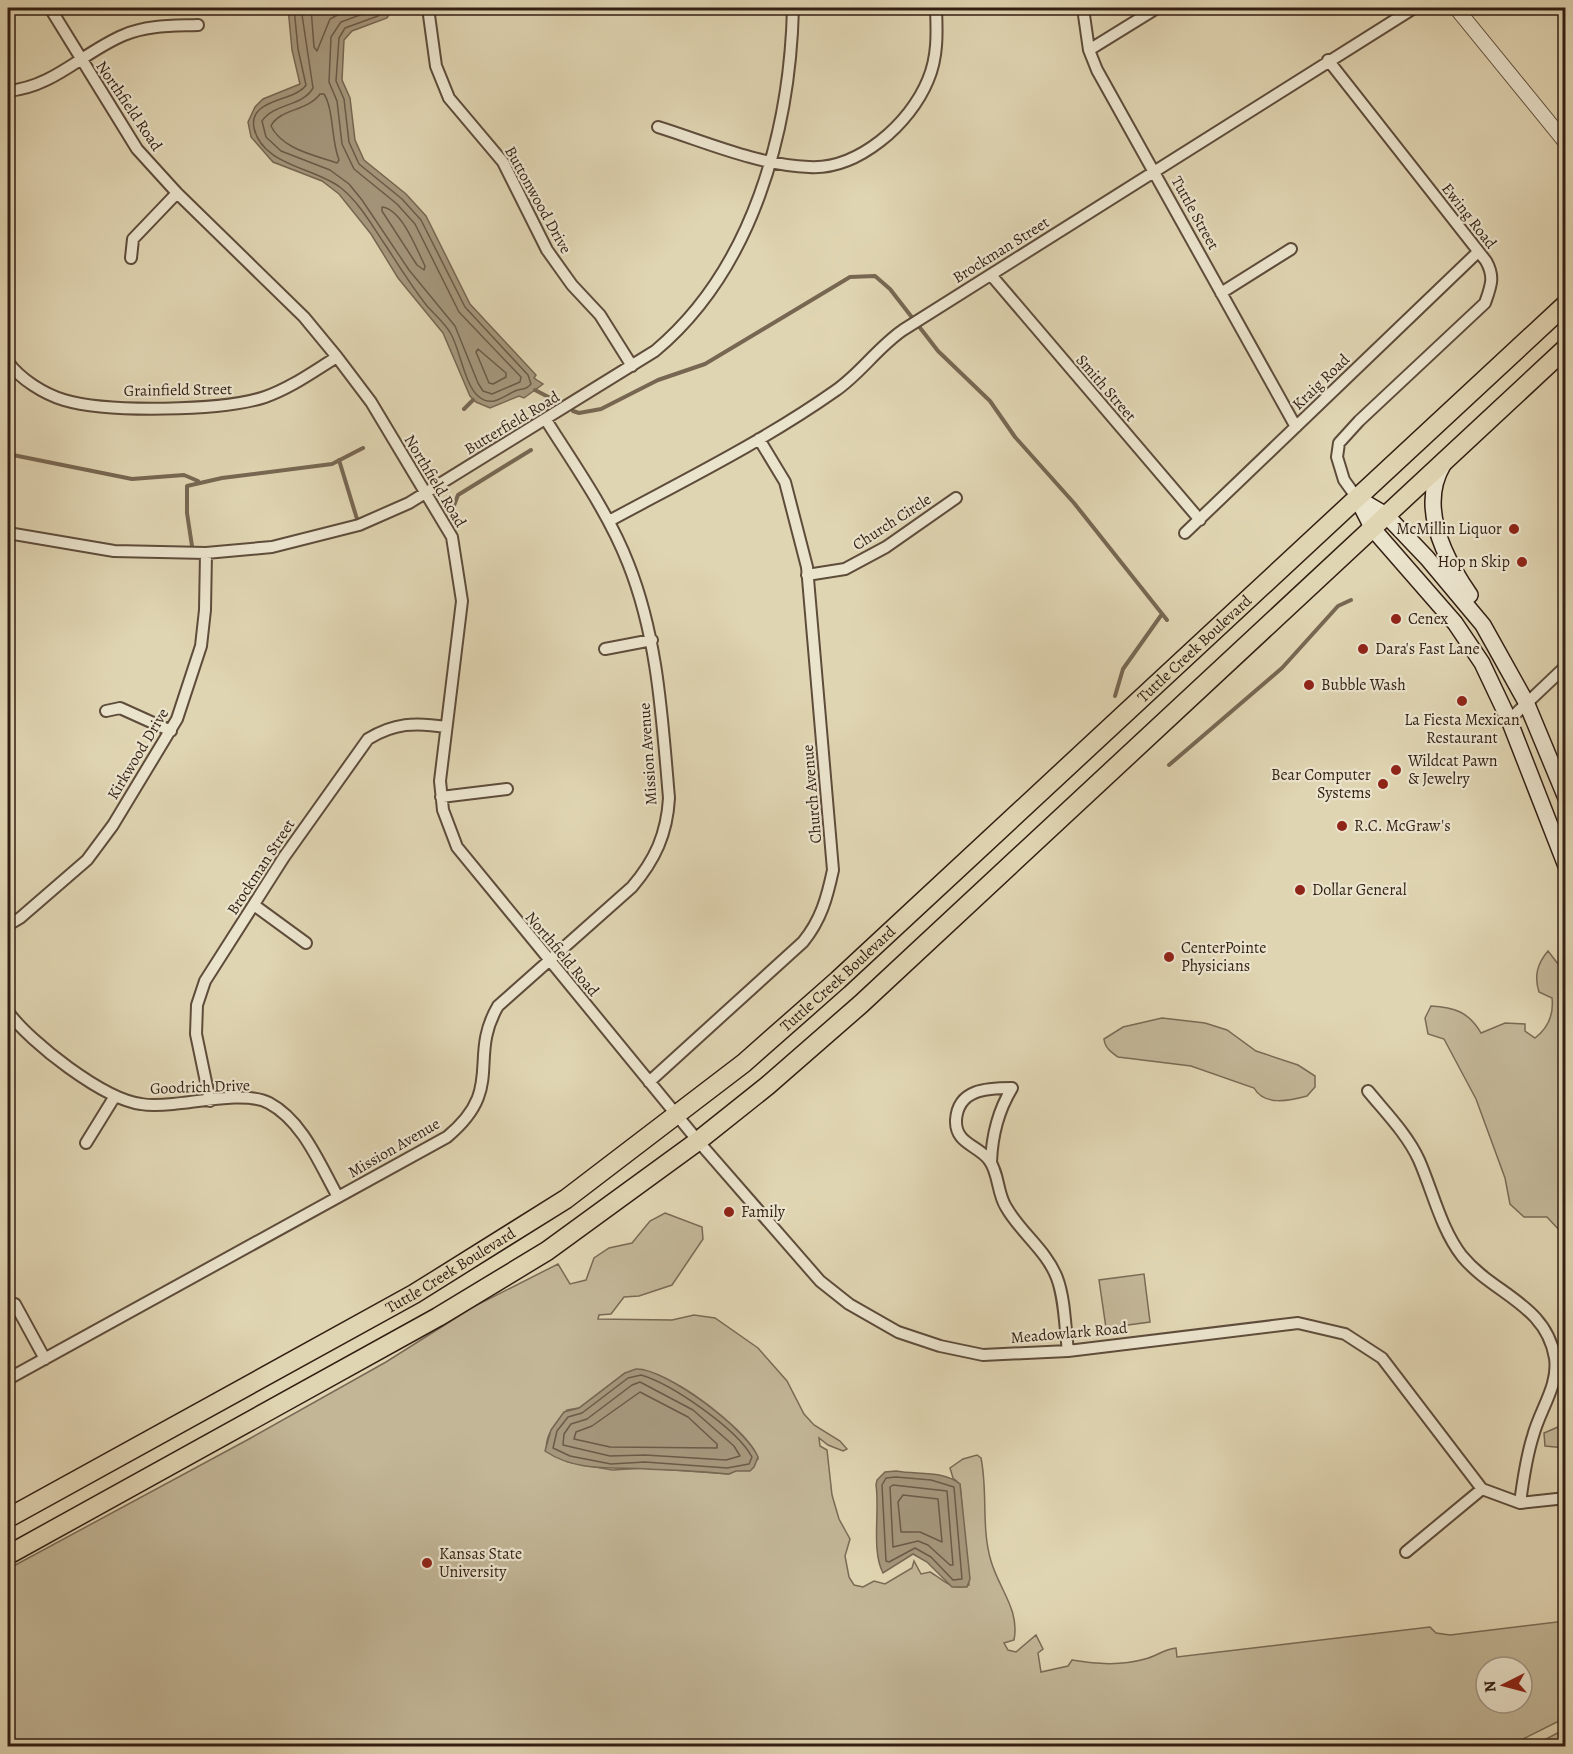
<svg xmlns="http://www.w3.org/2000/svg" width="1573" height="1754" font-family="Alegreya,serif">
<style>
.green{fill:#c2b697;stroke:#7a6a55;stroke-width:1.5;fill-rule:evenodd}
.water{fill:#a5977c;stroke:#776752;stroke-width:1.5}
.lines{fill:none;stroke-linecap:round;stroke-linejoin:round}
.shore{stroke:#6c5a48;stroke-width:1.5}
.stream{stroke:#776752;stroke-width:4}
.minor-casing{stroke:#5e4c3b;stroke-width:14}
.tertiary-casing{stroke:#5e4c3b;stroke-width:16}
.secondary-casing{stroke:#321e13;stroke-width:18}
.trunk-casing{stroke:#321e13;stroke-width:21}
.minor{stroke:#ebe4cd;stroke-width:10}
.tertiary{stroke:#ebe4cd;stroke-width:14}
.secondary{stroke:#ebe4cd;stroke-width:15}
.trunk{stroke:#e0d5b2;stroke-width:18}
.poi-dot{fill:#8f2418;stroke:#ebe4cd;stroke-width:2}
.labels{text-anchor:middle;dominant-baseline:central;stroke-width:4.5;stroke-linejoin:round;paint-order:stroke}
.street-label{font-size:16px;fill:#321e13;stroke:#ebe4cd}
.poi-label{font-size:16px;fill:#321e13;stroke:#ebe4cd;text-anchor:start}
</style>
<rect width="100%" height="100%" fill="#e0d5b2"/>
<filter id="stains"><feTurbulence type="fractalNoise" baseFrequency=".00333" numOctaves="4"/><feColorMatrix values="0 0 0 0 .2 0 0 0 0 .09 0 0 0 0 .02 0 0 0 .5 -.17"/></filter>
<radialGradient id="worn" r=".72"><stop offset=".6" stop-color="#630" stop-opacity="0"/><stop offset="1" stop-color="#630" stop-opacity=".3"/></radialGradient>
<path class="green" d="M1548 951 1565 973V1249L1561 1232 1547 1217H1524L1510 1204 1505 1178 1476 1099 1444 1039 1428 1034 1425 1018 1431 1006C1454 1007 1469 1012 1481 1033L1505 1023 1525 1024V1031L1535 1038C1548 1028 1554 1015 1552 998L1539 992C1534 976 1537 964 1548 951Z
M1162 1018 1205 1023 1227 1030 1256 1051 1298 1065 1315 1076V1087L1307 1096C1289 1101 1264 1106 1254 1088L1191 1066 1118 1057C1111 1052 1105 1048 1104 1039L1123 1027Z
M665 1213 702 1227 703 1239 672 1285 639 1296 624 1297 611 1314 599 1315 598 1319 672 1320 694 1315 715 1318 758 1348 787 1381 804 1414 814 1425 840 1441 847 1449 843 1451 828 1445 819 1438 820 1446 827 1450 832 1495 839 1519 850 1539 845 1556 849 1577 854 1585 863 1587 874 1581 885 1584 912 1568 914 1561 921 1574 930 1572C943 1579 952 1592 969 1585L960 1484 953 1478 950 1468 963 1459 977 1455 981 1458C988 1492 981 1528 991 1561 999 1589 1020 1610 1014 1640L1004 1643 1008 1650 1016 1652 1036 1635 1043 1649 1038 1653 1041 1672 1068 1666 1072 1660C1097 1664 1120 1666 1145 1659 1157 1656 1162 1650 1176 1648L1177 1657 1430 1627 1436 1633 1450 1635 1565 1621V1718L1509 1746H8V1569L249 1439 386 1362 473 1307 558 1264 570 1284 586 1280 594 1258 609 1248 632 1243 650 1221ZM625 1373C640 1376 657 1377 671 1382 693 1390 754 1438 758 1459L729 1474 645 1468 612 1470 568 1462 547 1452C543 1437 557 1421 567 1410L579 1408ZM1486 1667H1522V1703H1486Z
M1144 1274 1150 1322 1106 1328 1099 1280Z
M1565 1424V1448L1545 1446 1544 1433Z
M1565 1729V1746H1533Z"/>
<path class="water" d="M288 8H393L387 18 352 31 344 40 342 80 350 98 355 140 364 160 406 194 426 216 470 304 536 375 534 378 543 384 524 398 519 396 490 408 476 402 470 396 443 333 398 278 371 234 339 194 322 181 273 162 251 137 248 122 255 107 263 99 300 84 292 50Z
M636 1369C666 1368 747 1430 758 1457L754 1467 750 1471H736L729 1474C702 1471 673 1470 647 1469 612 1467 576 1472 545 1451L551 1430 564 1412 579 1408 625 1373Z
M896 1471C917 1475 943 1470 960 1484L970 1579 967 1587H952L927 1562 913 1554 883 1573C871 1550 880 1511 876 1485L877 1480 885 1472Z"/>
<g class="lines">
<path class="shore" d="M294 8 298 49 306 85C295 102 248 98 254 128 262 166 317 168 341 188 359 202 373 227 386 246 399 266 412 287 427 306 435 315 445 323 451 334 460 350 465 385 478 396 492 408 502 397 515 391 522 388 525 391 531 384L528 375 465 307 421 220 402 199 359 164 349 142 344 99 336 81 339 38 345 28 378 16 387 8
M301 8 313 88C302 107 274 103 262 121L266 137 281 151 330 170 349 184 362 200 409 270 455 326 478 383 483 391 492 394 520 382 521 377 459 312 415 224 397 204 354 169 342 144 337 101 329 82 331 37 341 22 379 8
M311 8 314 47 317 51 330 19 351 8
M320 94H324C334 110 331 140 339 160L337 163C314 155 282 149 271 126 279 109 308 111 320 94Z
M382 207C402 209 417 250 425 266L424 270 417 265 382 211Z
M478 349 506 373V377L493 384 489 383 476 352Z
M641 1375C672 1384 737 1429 752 1457L749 1464 727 1468 645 1462 611 1464 570 1456 553 1448 557 1431 568 1417 582 1413 628 1378Z
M640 1382 693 1410 734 1446 740 1456 726 1460 645 1455 610 1456 563 1445 564 1434 571 1424 587 1419 632 1385Z
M640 1392 688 1417 717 1444V1448L610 1447 574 1439 576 1432 592 1426Z
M896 1477 931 1480 954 1487 962 1579 953 1580 931 1557 915 1548 889 1562 886 1561 882 1485 886 1478Z
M893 1485 947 1491 953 1565H950L928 1545 918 1541 893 1547 890 1487Z
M903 1495 938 1499 942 1542 920 1532H901L898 1502Z"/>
<path class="stream" d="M535 390 556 401
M464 409 473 400
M573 411 579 413 601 409 658 380 705 364 850 277 875 276 890 289 938 351 990 401 1015 437 1074 503 1167 620
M8 454 132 479 184 475 198 481
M339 460 357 519
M460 524 453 508 458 495 531 450
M192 546 187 513V486L222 478 332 464 363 448
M1115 696 1123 669 1162 614
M1169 765 1282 668 1338 606 1351 600"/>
<defs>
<path id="minor" d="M50 8 137 149 177 193 304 317 337 357 371 402 452 537 462 601 440 781 443 810 457 847 698 1141 820 1281 849 1304 898 1332 940 1346 983 1355 1068 1351 1298 1323 1345 1334 1382 1358 1482 1489
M428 8 436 66 449 98 503 162 547 250 572 285 600 315 632 366
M1083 8 1089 50 1097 70 1296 427
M1089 50 1157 8
M1328 60 1486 261C1495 277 1491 286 1485 303L1359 421 1339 443 1337 457 1344 480 1357 498
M8 91C54 87 83 52 124 35 147 25 173 26 198 25
M658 127C706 142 758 165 809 167 858 170 910 124 928 80 938 57 937 32 936 8
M131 258 133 239 177 193
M991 275 1200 520
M1221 293 1291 249
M8 362C20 379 44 394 64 400 108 413 222 411 265 397 291 388 314 371 337 357
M609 521C685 480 764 441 835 391 860 374 877 348 903 330L1414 8
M8 533 114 551 206 553 272 547 359 525 409 503 655 351C753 269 790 131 793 8
M1185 533 1478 252
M807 575 845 569 886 547 956 498
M605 649 652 640
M106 711 120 708 171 731
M1509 720 1566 666
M441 797 507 789
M254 905 306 943
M8 925 20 918 87 860 113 825 177 719 201 646 205 610 206 553
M8 1012C31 1043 103 1099 141 1104 151 1106 163 1105 173 1104 198 1102 247 1091 269 1103 303 1121 320 1165 338 1197
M649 1082 803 942C821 920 827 898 833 870L807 567 785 482 759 439
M1368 1091C1386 1113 1407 1134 1419 1160 1433 1192 1441 1229 1462 1256 1493 1294 1546 1304 1555 1358 1559 1386 1540 1409 1533 1436 1526 1458 1523 1480 1520 1503
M210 1101 196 1034 197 1005 205 981 284 857 368 739C394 723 415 722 446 727
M86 1143 115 1096
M991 1162C992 1135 998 1111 1012 1088 987 1088 958 1089 956 1120 955 1144 978 1145 989 1160 999 1173 997 1193 1006 1207 1020 1232 1047 1251 1057 1278 1065 1299 1065 1328 1068 1351
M15 1304 45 1359
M8 1379 447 1137C506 1088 467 1059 498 1006L632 887C655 860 667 834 669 798 662 718 658 638 628 563 608 512 575 466 546 420
M1406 1552 1482 1489 1520 1503 1566 1498"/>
<path id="tertiary" d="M1456 8 1566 143"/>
<path id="secondary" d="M1443 465C1418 507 1445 559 1470 595
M1357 498 1373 529 1455 623 1482 663 1509 720 1566 866
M1357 498 1386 515 1427 558 1483 625 1526 702 1566 798"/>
<g id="trunk">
<path id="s1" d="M8 1518 414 1294 566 1199 744 1063 838 980 1566 304"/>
<path d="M8 1555 438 1317 547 1251 698 1141 767 1086 861 1004 1566 348"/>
</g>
</defs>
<use href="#minor" class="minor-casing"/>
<use href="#tertiary" class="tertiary-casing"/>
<use href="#secondary" class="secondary-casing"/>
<use href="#trunk" class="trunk-casing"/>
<use href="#minor" class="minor"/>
<use href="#tertiary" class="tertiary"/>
<use href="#secondary" class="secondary"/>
<use href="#trunk" class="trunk"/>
</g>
<g class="poi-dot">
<circle cx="1514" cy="529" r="6"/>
<circle cx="1522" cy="562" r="6"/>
<circle cx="1396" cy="619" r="6"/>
<circle cx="1363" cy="649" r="6"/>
<circle cx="1309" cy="685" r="6"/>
<circle cx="1462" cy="701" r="6"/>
<circle cx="1396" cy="770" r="6"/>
<circle cx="1383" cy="784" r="6"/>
<circle cx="1342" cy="826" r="6"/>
<circle cx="1300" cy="890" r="6"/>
<circle cx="1169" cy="957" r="6"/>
<circle cx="729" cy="1212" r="6"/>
<circle cx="427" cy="1563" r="6"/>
</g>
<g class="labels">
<g class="street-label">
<text transform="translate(129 106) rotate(56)">Northfield Road</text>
<text transform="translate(538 200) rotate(61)">Buttonwood Drive</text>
<text transform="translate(1195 213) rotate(61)">Tuttle Street</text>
<text transform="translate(1469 216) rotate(52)">Ewing Road</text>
<text transform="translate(1001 250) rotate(-32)">Brockman Street</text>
<text transform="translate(1321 382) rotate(-44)">Kraig Road</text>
<text transform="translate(1106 388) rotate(49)">Smith Street</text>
<text transform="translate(178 390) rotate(-1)">Grainfield Street</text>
<text transform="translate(512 423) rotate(-31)">Butterfield Road</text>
<text transform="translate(435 481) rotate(59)">Northfield Road</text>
<text transform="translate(892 522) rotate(-33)">Church Circle</text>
<text stroke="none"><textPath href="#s1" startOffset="1479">Tuttle Creek Boulevard</textPath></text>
<text transform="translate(138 754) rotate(-59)">Kirkwood Drive</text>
<text transform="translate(648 754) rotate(-94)">Mission Avenue</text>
<text transform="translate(812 794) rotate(-95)">Church Avenue</text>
<text transform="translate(261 867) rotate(-57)">Brockman Street</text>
<text transform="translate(562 954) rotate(50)">Northfield Road</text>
<text stroke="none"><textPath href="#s1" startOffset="993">Tuttle Creek Boulevard</textPath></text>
<text transform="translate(200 1087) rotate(-2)">Goodrich Drive</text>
<text transform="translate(394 1148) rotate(-30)">Mission Avenue</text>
<text stroke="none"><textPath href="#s1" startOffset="507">Tuttle Creek Boulevard</textPath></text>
<text transform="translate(1069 1333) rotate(-5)">Meadowlark Road</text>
</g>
<g class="poi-label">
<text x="1502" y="529" text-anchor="end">McMillin Liquor</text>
<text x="1510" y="562" text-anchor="end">Hop n Skip</text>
<text x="1408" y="619">Cenex</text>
<text x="1375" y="649">Dara's Fast Lane</text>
<text x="1321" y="685">Bubble Wash</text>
<text x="1462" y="720" text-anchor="middle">La Fiesta Mexican<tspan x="1462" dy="18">Restaurant</tspan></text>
<text x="1408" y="761">Wildcat Pawn<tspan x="1408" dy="18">&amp; Jewelry</tspan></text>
<text x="1371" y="775" text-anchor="end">Bear Computer<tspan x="1371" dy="18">Systems</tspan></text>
<text x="1354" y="826">R.C. McGraw's</text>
<text x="1312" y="890">Dollar General</text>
<text x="1181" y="948">CenterPointe<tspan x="1181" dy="18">Physicians</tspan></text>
<text x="741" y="1212">Family</text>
<text x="439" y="1554">Kansas State<tspan x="439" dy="18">University</tspan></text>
</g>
</g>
<rect width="1573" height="1754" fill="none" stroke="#e0d5b2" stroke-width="30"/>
<rect x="9" y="9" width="1555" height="1736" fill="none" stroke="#321e13" stroke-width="3"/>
<rect x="15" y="15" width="1543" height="1724" fill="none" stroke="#321e13" stroke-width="1.5"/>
<g transform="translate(1504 1685) rotate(264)"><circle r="28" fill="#ebe4cd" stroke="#a19583" stroke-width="1.5"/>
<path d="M0-4.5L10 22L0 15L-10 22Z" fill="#8f2418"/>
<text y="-9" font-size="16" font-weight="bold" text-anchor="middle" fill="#321e13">N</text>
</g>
<rect width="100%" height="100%" filter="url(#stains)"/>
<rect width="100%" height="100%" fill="url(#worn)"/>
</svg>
